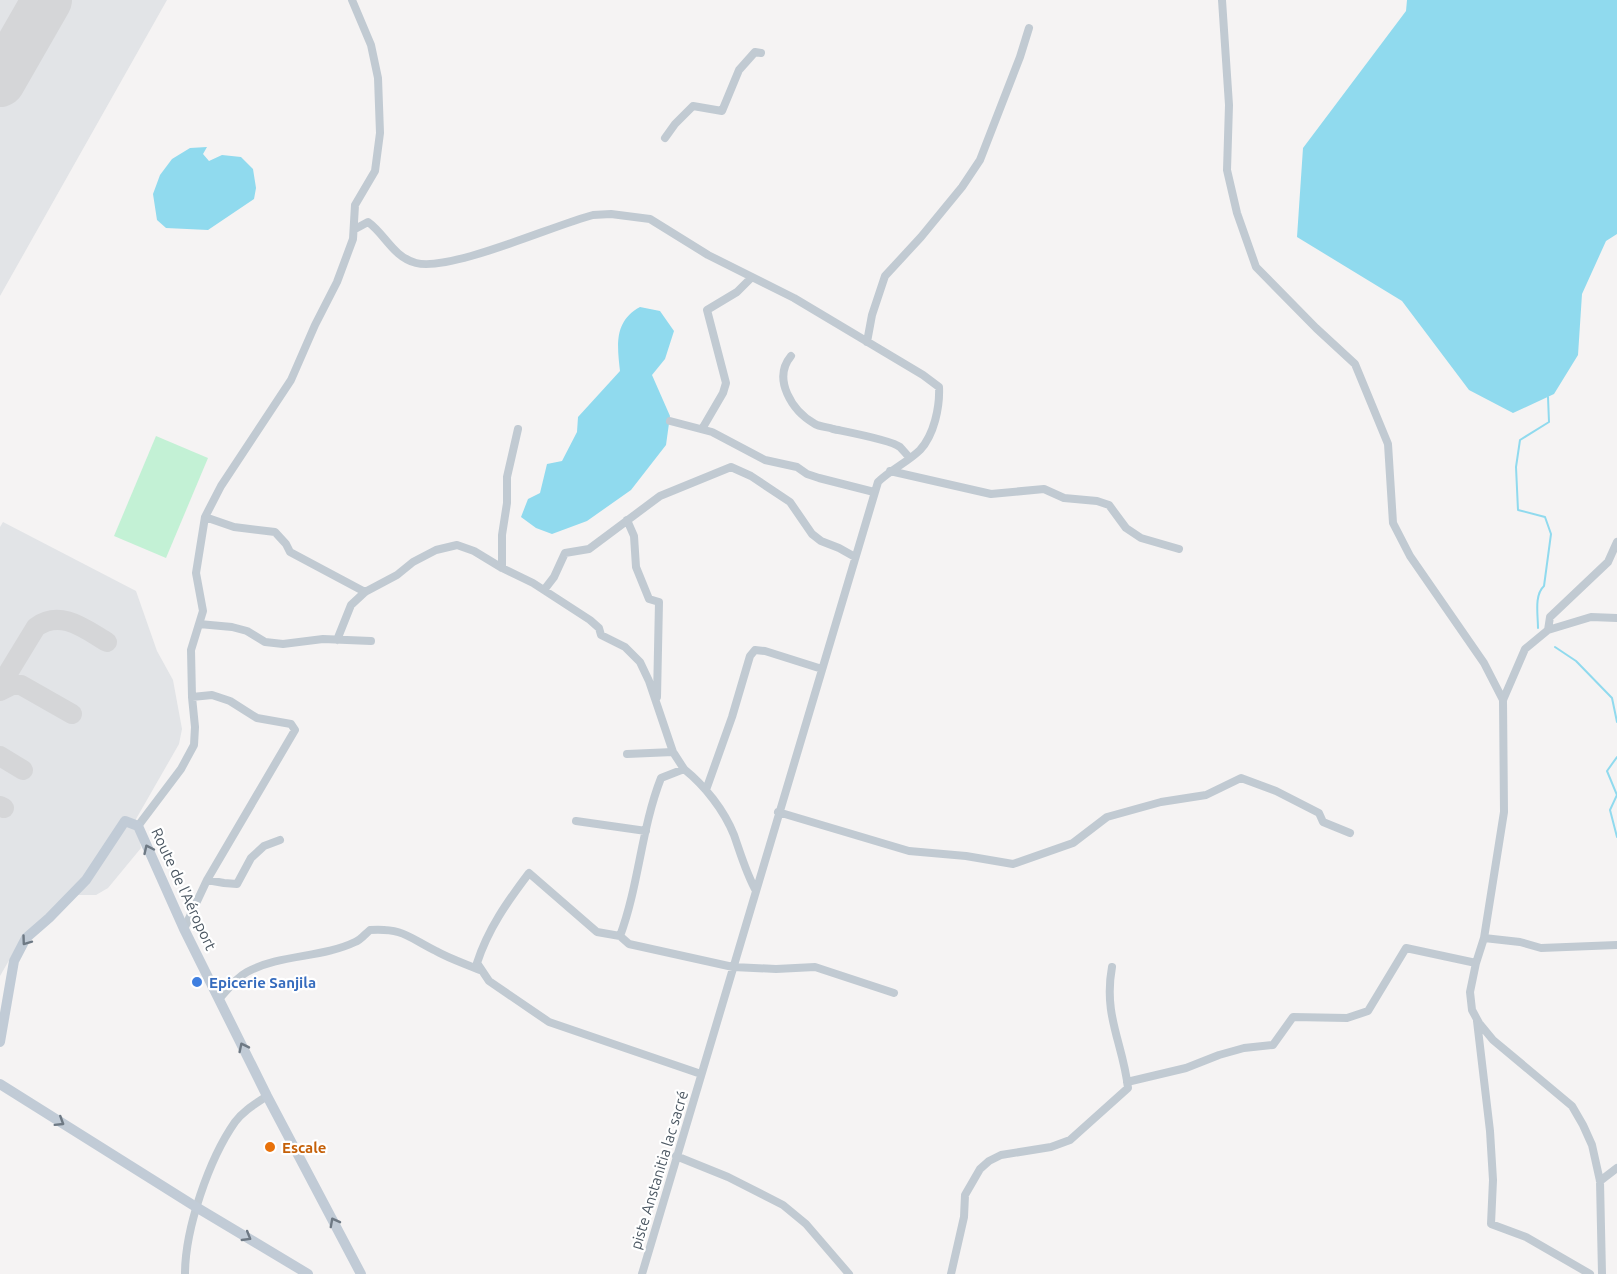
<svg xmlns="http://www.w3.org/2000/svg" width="1617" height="1274" font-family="Ubuntu,sans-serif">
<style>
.airport{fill:#e2e4e7}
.green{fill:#c3f1d5}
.water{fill:#90daee}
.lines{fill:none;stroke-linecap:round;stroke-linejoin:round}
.stream{stroke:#90daee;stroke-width:2}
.taxiway{stroke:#d5d6d8;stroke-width:20}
.runway{stroke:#d5d6d8;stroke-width:50}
.minor{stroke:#c1cad2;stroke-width:8}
.secondary{stroke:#c1cbd6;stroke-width:10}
.oneway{stroke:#6e7984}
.shop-dot{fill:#3f7fe0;stroke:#fff;stroke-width:2}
.food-dot{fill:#e8710a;stroke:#fff;stroke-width:2}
.labels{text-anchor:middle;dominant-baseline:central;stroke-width:4.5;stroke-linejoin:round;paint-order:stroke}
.street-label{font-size:15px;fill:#4a5661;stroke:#fff}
.shop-label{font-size:15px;font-weight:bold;fill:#366cbe;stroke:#fff;text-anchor:start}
.food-label{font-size:15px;font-weight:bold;fill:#c56008;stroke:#fff;text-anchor:start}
</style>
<rect width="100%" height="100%" fill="#f5f3f3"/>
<path class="airport" d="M0 0H167L0 296Z
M3 522 136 591 157 651 173 680 182 729 179 744 136 819 141 848 108 888 96 895H73L23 936 0 976V527Z"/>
<path class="green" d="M156 436 208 458 166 558 114 536Z"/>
<path class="water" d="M1407 0H1617V234L1606 241 1582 294 1578 355 1554 394 1513 413 1469 390 1402 301 1297 237 1303 148 1406 11Z
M207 147 203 154 209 161 222 155 241 157 253 169 256 188 254 199 208 230 166 228 157 220 153 194 160 175 172 159 190 148Z
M640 307 660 311 674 331 665 359 652 375 670 416 666 445 631 490 587 521 552 534 536 528 521 517 528 499 540 493 547 464 562 461 577 432 578 417 620 371C617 345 614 321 640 307Z"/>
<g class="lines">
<path class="stream" d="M1538 628C1538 615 1534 595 1544 586L1551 534 1545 517 1518 510 1516 467 1520 440 1549 422 1548 397
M1555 647 1576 661 1612 698 1617 722
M1617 757 1607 771 1617 795 1610 810 1617 837"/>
<path class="taxiway" d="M0 686 36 627C61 609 85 629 107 642
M0 691 12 685H21L72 714
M0 756 23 770
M0 806 4 808"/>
<path class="runway" d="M0 82 47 0"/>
<path class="minor" d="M1222 0 1229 105 1227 170 1237 213 1256 267 1316 328 1355 364 1388 444 1393 523 1410 556 1484 663 1503 700
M665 138 675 124 693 106 722 111 739 70 755 52 761 53
M355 229 368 222C385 234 393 257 416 263 450 272 554 225 593 215L611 214 650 219 708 255 794 298 923 375 939 387C940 407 934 435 920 450 908 462 890 470 878 482L642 1274
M867 342 872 315 885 276 921 237 962 187 980 160 1020 57 1029 28
M791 356C772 379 792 411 815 424 820 427 828 427 833 429 847 432 891 440 900 447 903 450 906 454 909 457
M670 421 712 432 765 460 797 467 807 474 819 478 874 492
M702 429 723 393 726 383 707 310 737 292 751 278
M890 471 991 494 1044 489 1064 498 1097 501 1109 505 1126 528 1141 538 1179 549
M205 517 234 527 275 532 286 544 290 552 365 592
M627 520 634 536 636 567 649 599 659 602 657 697
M502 568V535L507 503V477L518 429
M544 590 554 577 565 553 589 549 660 496 731 467 751 476 790 502 812 534 821 541 839 548 855 557
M199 624 232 627 247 631 265 642 283 644 323 639 371 641
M1548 630 1591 617 1617 618
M337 640 351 605 365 592 397 575 413 562 436 550 457 545 474 551 502 568 533 583 590 620 599 628 601 635 625 647 640 662 649 681 673 752 684 769
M627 754 673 752
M706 790 732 717 750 656 755 650 765 651 822 669
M778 812 909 851 966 856 1013 864 1073 843 1107 817 1161 802 1206 795 1241 778 1276 791 1319 813 1323 822 1350 833
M576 821 646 831
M138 826 181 769 194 745 195 727 192 697 191 650 203 611 196 573 205 517 221 486 291 380 315 325 337 282 353 239 355 205 375 171 380 133 378 78 371 45 352 0
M207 880 224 883 237 884 251 858 264 846 280 840
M756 891C746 873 741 855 734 835 724 810 705 786 684 769L661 778C641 829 639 885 620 936L629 944 733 967 776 969 815 967 894 993
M184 929 207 880 295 730 291 724 257 718 230 701 212 695 192 697
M620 936 597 932 529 873C507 902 488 929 477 963L489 981 549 1022 701 1074
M1484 938 1520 942 1541 948 1617 945
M220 998C228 989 236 978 247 972 280 954 322 958 355 942 361 940 365 934 370 930 403 928 408 937 436 951 450 959 466 964 480 970
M1477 1021 1490 1131 1493 1180 1491 1224 1526 1237 1590 1274
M1127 1082 1186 1068 1219 1055 1244 1048 1273 1045 1293 1017 1347 1018 1368 1011 1406 948 1476 963
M676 1156 728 1177 783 1205 806 1224 849 1274
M1600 1181 1617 1168
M185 1274C185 1229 209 1159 235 1122 243 1111 255 1104 267 1096
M951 1274 964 1217 965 1195 980 1169 989 1161 1001 1155 1051 1147 1070 1140 1128 1088C1123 1043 1103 1016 1112 967
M1602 1274 1600 1181 1592 1145 1583 1125 1572 1106 1493 1040 1479 1023 1472 1010 1470 992 1476 963 1484 938 1504 812 1503 700 1525 649 1548 630 1550 617 1608 562 1617 542"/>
<path class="secondary" d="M0 1042 14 961 26 938 49 918 86 880 125 821 138 826 184 929 267 1096 361 1274
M0 1084 196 1207 308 1274"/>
</g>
<defs><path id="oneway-chevron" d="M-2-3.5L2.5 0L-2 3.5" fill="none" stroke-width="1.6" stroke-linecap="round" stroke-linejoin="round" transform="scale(1.5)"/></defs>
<g class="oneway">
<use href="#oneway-chevron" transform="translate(148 849) rotate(-115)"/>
<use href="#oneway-chevron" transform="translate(26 941) rotate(126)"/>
<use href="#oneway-chevron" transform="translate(243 1047) rotate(-116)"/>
<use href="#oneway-chevron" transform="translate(60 1122) rotate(32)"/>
<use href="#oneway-chevron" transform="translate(334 1222) rotate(-118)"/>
<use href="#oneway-chevron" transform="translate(247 1237) rotate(31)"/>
</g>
<circle class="shop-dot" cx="197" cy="982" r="6"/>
<circle class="food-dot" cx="270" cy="1147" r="6"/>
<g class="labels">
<g class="street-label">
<text transform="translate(184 889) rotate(65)">Route de l'Aéroport</text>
<text transform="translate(659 1170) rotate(-73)">piste Anstanitia lac sacré</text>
</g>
<g class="shop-label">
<text x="209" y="982">Epicerie Sanjila</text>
</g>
<g class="food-label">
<text x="282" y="1147">Escale</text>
</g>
</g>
</svg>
